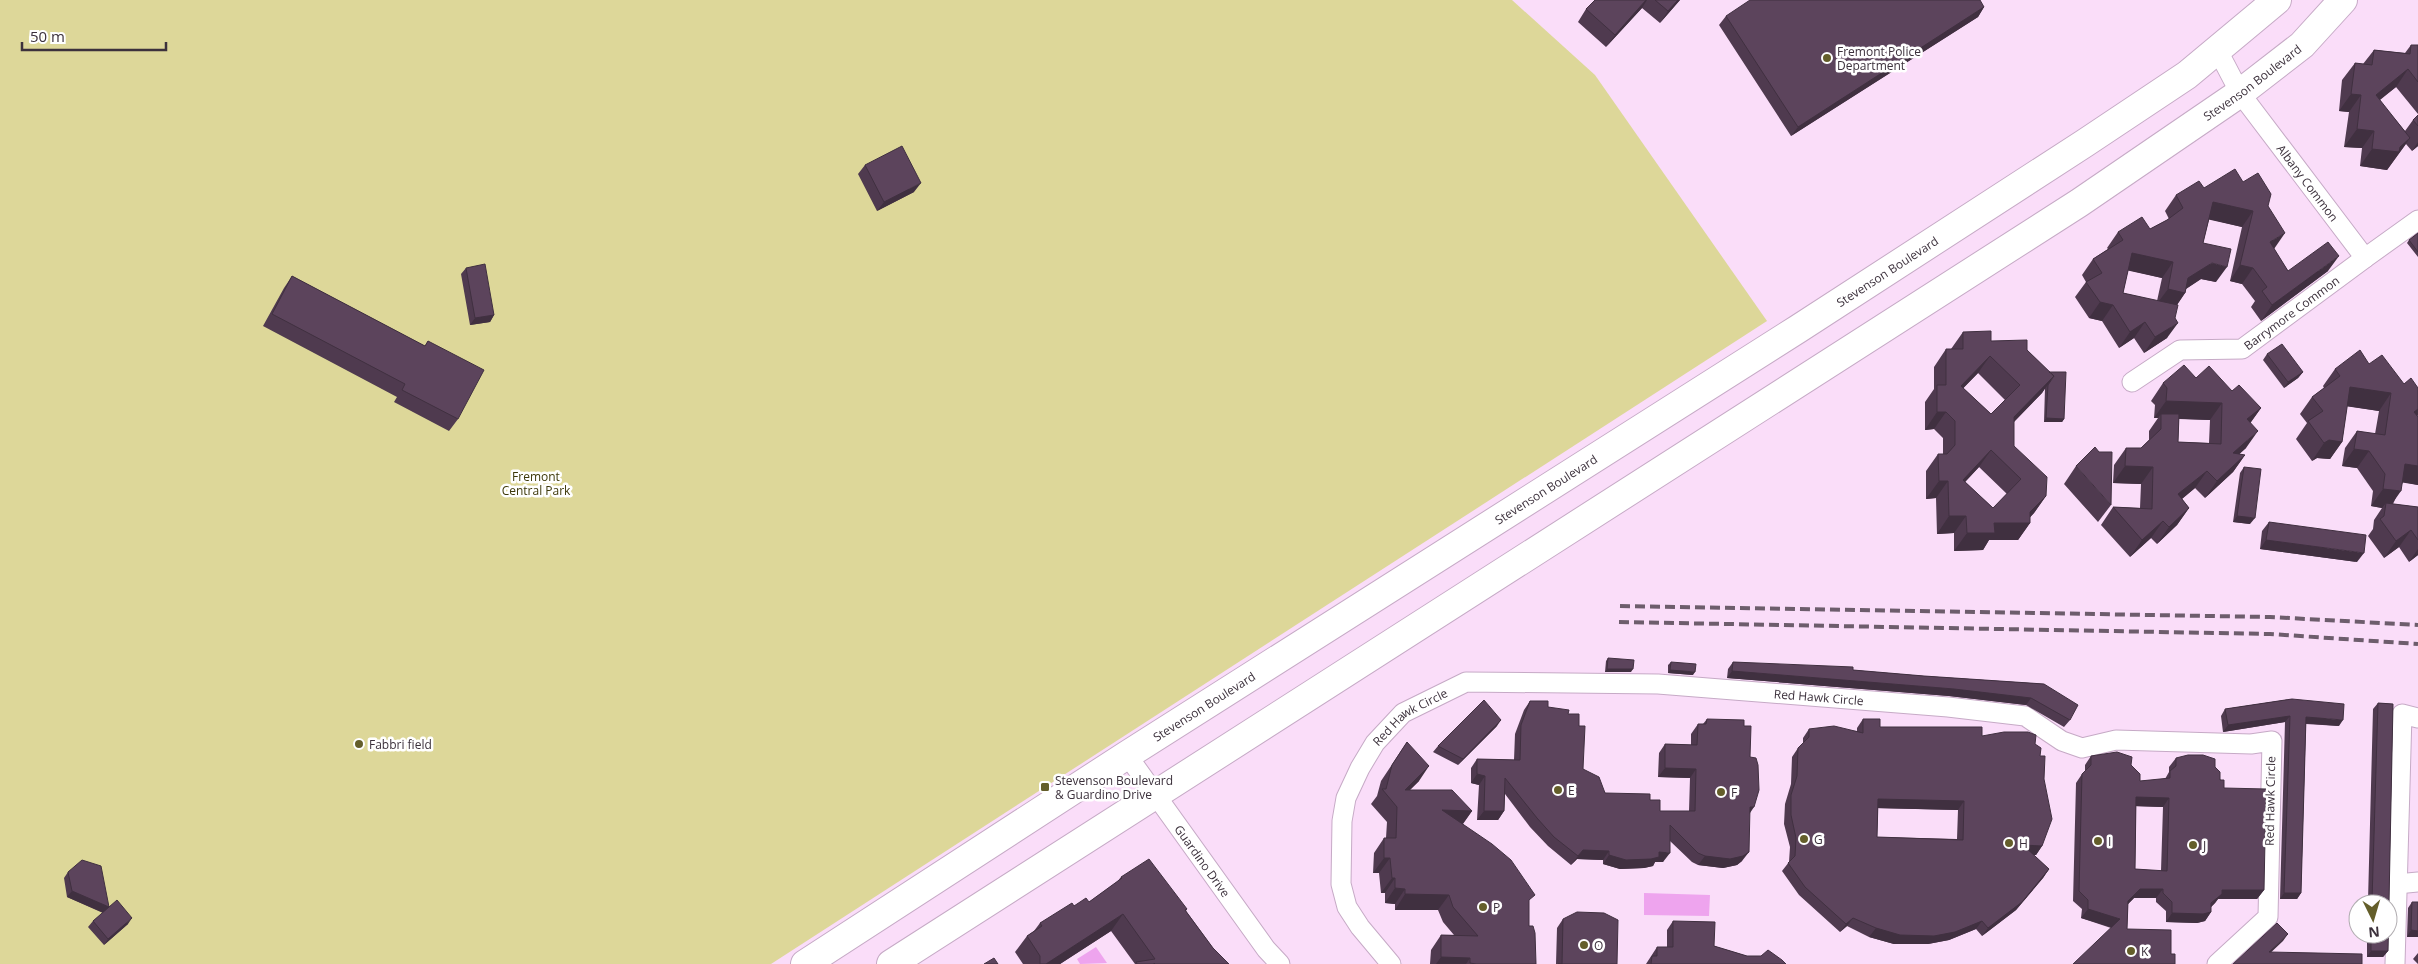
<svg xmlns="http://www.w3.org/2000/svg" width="2418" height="964" font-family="'Open Sans',sans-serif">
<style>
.green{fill:#ddd799}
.water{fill:#eea4ee}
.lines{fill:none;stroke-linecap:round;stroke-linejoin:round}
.minor-casing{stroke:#c6aac6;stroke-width:21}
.primary-casing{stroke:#c6aac6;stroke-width:30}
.minor{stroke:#fff;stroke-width:19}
.primary{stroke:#fff;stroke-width:28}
.rail{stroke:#6d5d6c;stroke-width:4;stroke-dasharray:10 5;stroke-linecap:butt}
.wall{fill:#4f3a4f;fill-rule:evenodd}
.shaded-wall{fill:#403040}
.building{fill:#5c445c;stroke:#403040;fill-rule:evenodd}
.poi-dot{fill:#645e2a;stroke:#fff;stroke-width:2}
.labels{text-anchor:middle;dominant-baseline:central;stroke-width:5;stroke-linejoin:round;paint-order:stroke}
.poi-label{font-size:12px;fill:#3c313c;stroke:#fff;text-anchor:start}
.street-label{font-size:12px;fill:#3c313c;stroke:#fff}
.park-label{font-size:12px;fill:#3d3809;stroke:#fff}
</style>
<rect width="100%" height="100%" fill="#faddf9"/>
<path class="green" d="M0 0H1512L1595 75 1767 321 771 964H0Z"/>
<path class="water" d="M1644 893 1710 895 1709 916 1644 915Z
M1096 947 1107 963 1080 964 1077 959Z"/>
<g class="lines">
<defs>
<g id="minor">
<path id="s1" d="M2218 51 2240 93 2365 258 2418 220"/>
<path id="s2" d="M2132 382 2180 350 2242 349 2365 258"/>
<path id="s3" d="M1127 755 1266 949 1280 964"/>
<path d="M2397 884 2418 882"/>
<path id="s4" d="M1391 964 1360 927 1347 907 1341 884 1342 821 1346 798 1360 768 1375 743 1403 713 1466 682 1658 684 1948 707 2025 716 2062 741 2082 748 2116 740 2251 744 2272 741 2268 917 2217 964"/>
<path d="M2395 964 2402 714 2418 718"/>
</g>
<g id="primary">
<path id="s5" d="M805 964 1127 755 1798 329 2085 143 2187 75 2277 0"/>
<path id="s6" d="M891 964 2079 203 2240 93 2302 45 2343 0"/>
</g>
</defs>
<use href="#minor" class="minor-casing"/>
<use href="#primary" class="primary-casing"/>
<use href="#minor" class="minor"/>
<use href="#primary" class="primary"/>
<path class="rail" d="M1620 606 2270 617 2418 625
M1619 622 2270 634 2418 644"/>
</g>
<path class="wall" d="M1595 0H1680L1660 23 1642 8 1606 47 1578 22 1586 9Z
M1984 7 1978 17 1791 136 1719 25 1726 16Z
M2411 45H2418V114L2396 87 2379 100 2405 131 2413 120 2418 115V146L2412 151 2406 144 2387 170 2360 166 2362 148 2344 147 2349 112 2339 111 2342 80 2355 63 2363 64 2374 50 2405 53Z
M865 165 914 192 877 211 858 174Z
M2243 182 2268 206 2274 249 2288 271H2328L2261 321 2251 307 2255 301 2242 284 2230 281 2242 227 2209 219 2203 243 2216 282 2201 279 2186 289 2185 293 2177 305 2167 338 2144 353 2134 338 2119 348 2102 321 2089 318 2075 297 2086 282 2082 275 2093 259 2108 249 2107 248 2118 232 2150 229 2167 220 2169 219 2165 211 2176 195 2204 188ZM2128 270 2162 278 2157 301 2123 293Z
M2418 233V257L2407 243 2409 240Z
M466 268 494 315 490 322 470 325 461 274Z
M292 276 425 346 428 341 458 419 449 431 394 402 397 397 263 326 284 288Z
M1963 332 1991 341 2027 350 2049 372 2064 419 2062 422H2044L2045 388 2042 393 2014 422V446L2046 496 2034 513 2030 517V523L2018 540H1989L1983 550 1954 551V533L1937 534 1936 498 1926 499V471L1938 454H1943V438L1934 429 1925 430V402L1934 389V367L1946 349H1951ZM1978 373 2005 400 1991 414 1963 388ZM1979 467 2007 494 1993 508 1965 482Z
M2267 354 2303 372 2298 378 2284 388 2263 360Z
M2369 364 2404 384 2418 388V415L2417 416 2418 417V485L2403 482 2393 504 2418 507V555L2409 562 2399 547 2384 558 2368 536 2373 529 2374 520 2382 508 2371 506 2373 491 2357 468 2342 466 2345 448 2357 431 2375 434 2379 411 2347 406 2342 442 2330 459 2317 458 2312 461 2296 439 2307 423 2300 414 2312 397 2324 388 2323 386 2335 369Z
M2196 378 2232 391 2261 408 2250 423 2246 448 2239 454 2245 455 2233 472 2205 498 2195 488 2182 499 2189 508 2177 525 2157 544 2151 538 2130 557 2101 525 2113 507 2140 508 2141 484 2113 483 2114 465 2126 448H2141L2149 440V431L2158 418H2154L2155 405 2151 401 2163 383ZM2179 419 2210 420 2209 443 2178 442Z
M2076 466 2111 505 2098 522 2064 484Z
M2244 467 2250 524 2233 522 2240 473Z
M2269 522 2357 562 2260 549 2262 531Z
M1608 658 1631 672H1605L1606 661Z
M1671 662 1693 675 1668 673V665Z
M1733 662 1853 670 1924 676 2044 684 2070 720 2064 727 2026 705 1949 696 1727 678 1728 669Z
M2292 699 2339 726 2306 724 2301 893 2297 899H2280L2285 722 2223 732 2221 716 2225 709Z
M1530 701 1568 714 1579 726 1583 769 1605 793 1650 800 1660 811H1689L1690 778 1658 777 1659 753 1665 744 1691 745V734L1698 724H1703L1707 719 1749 814 1742 861 1737 865 1723 868 1698 865 1692 862 1670 841 1663 862H1655L1653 866 1644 868 1620 869 1603 864V860L1577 859 1571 865 1548 846 1530 827 1505 794 1504 811 1498 820H1477L1479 785 1471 783V768L1477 759 1514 760 1515 734 1524 710Z
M2378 703 2393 704 2388 951 2383 957H2367V934H2388V904H2365L2368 901 2373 709Z
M1863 719 1880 727 1982 736 2035 744 2040 756 2042 846 2036 855H2033L2049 869 2043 878 2016 910 1982 936 1976 929 1949 940 1928 944H1894L1869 937 1847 926 1840 932 1799 895 1782 871 1789 862 1790 847 1784 824 1785 804 1791 784 1792 757 1798 748 1803 743V738L1809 729 1857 731V728ZM1878 808 1958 810 1957 839 1877 837Z
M1497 726 1458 765 1433 752 1438 746Z
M1407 742 1419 781 1410 790 1472 811 1463 824 1529 903V926L1536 964H1430L1431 950 1441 935H1454L1443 922 1438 910H1395V904L1385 903V893H1381L1379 873H1373L1374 853 1384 838H1386L1387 822 1371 804 1377 796 1381 781Z
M2091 756 2131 765 2140 781 2165 779 2169 772V767L2176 758 2215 767 2224 788 2264 890 2257 899H2218L2215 903 2211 907V912L2205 921 2197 923 2166 922V911L2156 902V898H2134L2128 904 2127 929 2171 954 2175 964 2111 928 2081 918 2082 909 2073 901 2076 783 2082 774 2085 771V765ZM2136 806 2163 807 2161 871 2135 869Z
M68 872 128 924 104 945 88 927 93 921 103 913 67 897 64 878Z
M1121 877 1187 909 1186 911 1213 948 1229 964H1135L1111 931 1060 964H1023L1015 952 1027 936 1034 931 1040 923 1089 902 1117 882Z
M2412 902H2418V937H2407L2408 908Z
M1563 919 1617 964H1556L1557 928Z
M1673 921 1714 946 1747 956 1786 964H1646L1657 947H1667V930Z
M2418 953V964L2413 959Z"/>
<path class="shaded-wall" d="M1646 0H1647L1642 8 1606 47 1615 35Z
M1678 0H1680L1660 23 1668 11Z
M1984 7 1978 17 1791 136 1798 127Z
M2408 69 2396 87 2364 113 2376 95Z
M2351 94 2361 95 2349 112 2339 111Z
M2357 129 2374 131 2362 148 2344 147Z
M2410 138 2387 170 2360 166 2372 149 2400 147Z
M2418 142V146L2412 151Z
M921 183 914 192 877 211 884 202Z
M2213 202 2253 211 2242 227 2202 218Z
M2285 233 2274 249 2270 242Z
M2132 253 2173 262 2162 278 2121 269Z
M2339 256 2328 271 2261 321 2272 305Z
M2212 263 2227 267 2216 282 2201 279 2181 292 2185 293 2174 309 2156 305 2168 289 2188 278Z
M2240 265 2253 268 2242 284 2230 281Z
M2100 302 2113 305 2102 321 2089 318Z
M494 315 490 322 470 325 475 318Z
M2145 322 2134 338 2119 348 2130 332Z
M2178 323 2167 338 2144 353 2155 337Z
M1990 356 1978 373 1949 403 1961 386Z
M2303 372 2298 378 2284 388 2288 382Z
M2054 376 2042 393 2002 434 2014 417Z
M2350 387 2391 393 2379 411 2338 405Z
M2166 401 2222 403 2210 420 2161 418V414L2158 418H2154Z
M2261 408 2249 425 2247 419Z
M2418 409V415L2416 418 2414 412Z
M1937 412H1946L1934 429 1925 430Z
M2046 418 2064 419 2062 422H2044Z
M2258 431 2246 448 2221 471 2233 453Z
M2329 440 2342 442 2330 459 2317 458 2312 461 2324 443Z
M2354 449 2369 451 2357 468 2342 466Z
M1991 450 1979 467 1951 497 1963 480Z
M2245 455 2233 472 2205 498 2217 481Z
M2405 464 2418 466V485L2393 481Z
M2125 466 2153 467 2141 484 2113 483Z
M2207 471 2195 488 2166 512 2178 494Z
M1939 481H1948L1936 498 1926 499Z
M2383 489 2401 491 2389 508 2386 503 2382 508 2371 506Z
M2046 496 2034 513 2025 523H2030L2018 540H1989L1983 550 1954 551 1967 533 1994 523 2030 512Z
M2189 508 2177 525 2157 544 2169 527Z
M1949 516H1966L1954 533 1937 534Z
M2237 516 2255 518 2250 524 2233 522Z
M2163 521 2151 538 2130 557 2142 540Z
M2411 530 2399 547 2384 558 2396 541Z
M2266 540 2364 553 2357 562 2260 549Z
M2418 549V555L2409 562Z
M1607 669H1633L1631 672H1605Z
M1670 670 1695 672 1693 675 1668 673Z
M1732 671 1954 689 2031 698 2026 705 1949 696 1727 678Z
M2290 716 2285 722 2223 732 2228 725Z
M2306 717 2343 720 2339 726 2301 723Z
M1501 720 1497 726 1458 765 1463 759Z
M1429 766 1419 781 1394 805 1405 790Z
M1665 768 1696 769 1690 778 1658 777Z
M1477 774 1485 776 1479 785 1471 783Z
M2136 797 2169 798 2163 807 2130 806Z
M1878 799 1964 801 1958 810 1872 808Z
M1750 807H1754L1748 816Z
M1442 810 1472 811 1461 826Z
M1484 811H1504L1498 820H1477Z
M2023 845 2042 846 2036 855 2017 854Z
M1583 850 1609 851 1603 860 1577 859 1571 865 1578 856Z
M1659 852 1670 853 1663 862H1655L1653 866 1644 868 1620 869 1603 864 1609 855Z
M1749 852 1742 861 1737 865 1723 868 1698 865 1705 856Z
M1384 858H1390L1379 873H1373Z
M2049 869 2043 878 2016 910 1982 936 1988 928Z
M1392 878H1395L1385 893H1381Z
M1395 888 1405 889 1395 904 1385 903Z
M2140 889H2163L2156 898H2134L2121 911 2128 901Z
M2222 890H2264L2257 899H2218L2215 903 2205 913Z
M72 891 109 907 104 913 67 897Z
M2284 893H2301L2297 899H2280Z
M1405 894 1449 895 1438 910H1395Z
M2088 909 2120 919 2114 928 2081 918Z
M2211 912 2205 921 2197 923 2166 922 2172 913Z
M1123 914 1111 931 1060 964H1046Z
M132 918 128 924 104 945 108 939Z
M1853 918 1847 926 1840 932 1846 924Z
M1982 921 1976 929 1949 940 1928 944H1894L1869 937 1876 928Z
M2411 930 2418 931V937H2407Z
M2288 934 2283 941 2265 958 2269 952Z
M2371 951H2388L2383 957H2367Z
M1441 957 1470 958 1466 964H1436Z"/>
<path class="building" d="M1595 0H1646L1615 35 1586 9Z
M1655 0H1678L1668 11Z
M1750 0H1980L1984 7 1798 127 1726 16Z
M2411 45H2418V82L2408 69 2376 95 2410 138 2400 147 2399 152 2372 149 2374 131 2357 129 2361 95 2351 94 2355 63 2372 65 2374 50 2410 54Z
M2418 115V126L2413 120Z
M902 146 921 183 884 202 865 165Z
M2235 169 2243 182 2258 173 2271 194 2268 206 2285 233 2270 242 2288 271 2328 242 2339 256 2272 305 2262 291 2267 287 2253 268 2240 265 2253 211 2213 202 2203 243 2231 249 2227 267 2212 263 2188 278 2185 293 2168 289 2173 262 2132 253 2123 293 2178 305 2175 318 2178 323 2155 337 2145 322 2130 332 2113 305 2100 302 2086 282 2102 273 2093 259 2123 240 2118 232 2142 217 2150 229 2167 220 2183 208 2176 195 2199 181 2204 188Z
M2418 233V252L2409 240Z
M485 264 494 315 475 318 466 268Z
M292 276 425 346 428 341 484 370 458 419 402 390 405 384 272 314Z
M1991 331V341L2027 340V350L2054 376 2014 417V446L2047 477 2046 496 2030 512V523H1994L1995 533H1967L1966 516H1949L1948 481H1939L1938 454H1947L1955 445V421L1946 412H1937V385H1946V349H1963V332ZM1990 356 2020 385 1991 414 1961 386ZM1991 450 2021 479 1993 508 1963 480Z
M2282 344 2303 372 2288 382 2267 354Z
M2360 350 2369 364 2382 355 2404 384 2411 378 2418 388V409L2414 412 2418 417V466L2405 464 2401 491 2383 489 2385 474 2369 451 2354 449 2357 431 2385 435 2391 393 2350 387 2342 442 2329 440 2324 443 2308 421 2323 411 2312 397 2340 376 2335 369Z
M2184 365 2196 378 2209 366 2232 391 2239 385 2261 408 2247 419 2258 431 2233 453 2245 455 2217 481 2207 471 2178 494 2189 508 2169 527 2163 521 2142 540 2113 507 2152 509 2153 467 2125 466 2126 448H2141L2161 429V414H2179L2178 442 2221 444 2222 403 2166 401 2167 388 2163 383Z
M2049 372H2066L2064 419 2046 418 2048 385 2054 376Z
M2095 447 2099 452H2112L2111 505 2076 466Z
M2244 467 2261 469 2255 518 2237 516Z
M2386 503 2418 507V540L2411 530 2396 541 2380 519 2384 516Z
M2269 522 2366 535 2364 553 2266 540Z
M1608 658 1634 660 1633 669H1607Z
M1671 662 1696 664 1695 672 1670 670Z
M1733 662 1853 667V670L1924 676 2044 684 2078 705 2070 720 2031 698 1954 689 1732 671Z
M2292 699 2344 704 2343 720 2306 717 2301 893H2284L2290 716 2228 725 2225 709Z
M1484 700 1501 720 1463 759 1438 746Z
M1530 701H1548V707L1569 710 1568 714H1579V726H1585L1583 769 1599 777 1605 793 1650 794V800H1660V811H1695L1696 769 1665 768V744L1697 745 1698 724H1706L1707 719 1744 720V726H1751L1750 757 1756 758 1758 765 1759 790 1754 807H1750L1749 852 1743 856 1730 859 1705 856 1698 853 1670 825V853L1659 852V857L1651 859 1626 860 1609 855V851L1583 850 1578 856 1554 837 1537 818 1505 778 1504 811H1484L1485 776 1477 774V759L1520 760 1521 725Z
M2378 703 2393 704 2388 951H2371V934H2388V904H2371L2368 901H2372Z
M1863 719H1880V727H1982V736L2004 732H2028L2036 735 2035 744 2041 748 2040 756H2045L2044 779 2052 819 2042 846 2023 845 2049 869 2022 902 1988 928 1982 921 1955 932 1934 936 1900 935 1876 928 1853 918 1846 924 1805 887 1788 863 1795 856 1796 838 1791 815V795L1797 776 1798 748 1809 737V729L1834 726 1863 733ZM1878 799 1964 801 1963 840 1877 837Z
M1407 742 1429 766 1405 790H1452L1472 811 1442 810 1492 844 1511 860 1535 895 1529 900V926H1533L1535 933 1536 964H1476L1470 963V958L1441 957V935L1478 936 1453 907 1449 895 1405 894V889L1395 888V878H1392L1390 858H1384V838H1396L1397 807 1382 789H1386L1392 765Z
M2117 752 2132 757 2131 765 2140 774V781L2170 778V771L2176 766V758L2188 755H2203L2215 759V767L2220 772V780H2224V788L2266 789 2264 890H2222V894L2211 903V912L2203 914 2172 913V902L2163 893V889H2140L2128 901 2127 929 2171 930V954H2175V964H2073L2120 919 2088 909V900L2079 891 2082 774 2091 765V756ZM2136 797 2169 798 2167 871 2135 869Z
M1149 859 1187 909 1185 910 1213 948 1229 964H1155L1154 963V964H1137L1136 962 1155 959 1123 914 1046 964H1040V956L1027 936 1042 926 1040 923 1072 903 1074 906 1086 898 1089 902 1122 878 1121 877Z
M82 860 101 866 109 907 72 891 68 872Z
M117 900 132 918 108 939 93 921Z
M2412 902H2418V931L2411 930Z
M1577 912 1604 913 1618 920 1617 964H1558H1562L1563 919Z
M1673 921 1715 922 1714 946 1747 956H1761L1768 950 1782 960 1786 964H1651L1652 956H1657V947H1673Z
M2277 923 2288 934 2269 952 2362 954V964H2233Z
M994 958 998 964H984Z"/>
<g class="poi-dot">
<circle cx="1827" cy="58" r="5"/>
<circle cx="359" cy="744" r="5"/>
<rect x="1040" y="782" width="10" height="10" rx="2.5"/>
<circle cx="1558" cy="790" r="5"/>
<circle cx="1721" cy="792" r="5"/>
<circle cx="1804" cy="839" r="5"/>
<circle cx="2098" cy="841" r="5"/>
<circle cx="2009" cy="843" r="5"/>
<circle cx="2193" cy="845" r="5"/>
<circle cx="1483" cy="907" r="5"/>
<circle cx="1584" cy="945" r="5"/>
<circle cx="2131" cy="951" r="5"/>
</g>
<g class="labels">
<g class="poi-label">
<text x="1837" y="51">Fremont Police<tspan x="1837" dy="14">Department</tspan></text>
<text x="369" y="744">Fabbri field</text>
<text x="1055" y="780">Stevenson Boulevard<tspan x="1055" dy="14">&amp; Guardino Drive</tspan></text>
<text x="1568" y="790">E</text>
<text x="1731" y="792">F</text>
<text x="1814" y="839">G</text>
<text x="2108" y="841">I</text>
<text x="2019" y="843">H</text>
<text x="2203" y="845">J</text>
<text x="1493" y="907">P</text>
<text x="1594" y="945">O</text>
<text x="2141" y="951">K</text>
</g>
<g class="street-label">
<text stroke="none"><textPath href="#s6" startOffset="1622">Stevenson Boulevard</textPath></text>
<text stroke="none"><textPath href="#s1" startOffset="160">Albany Common</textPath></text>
<text stroke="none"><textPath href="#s5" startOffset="1285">Stevenson Boulevard</textPath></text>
<text stroke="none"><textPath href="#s2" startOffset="181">Barrymore Common</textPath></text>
<text stroke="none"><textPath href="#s5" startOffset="880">Stevenson Boulevard</textPath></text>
<text stroke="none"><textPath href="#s4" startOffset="709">Red Hawk Circle</textPath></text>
<text stroke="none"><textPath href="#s5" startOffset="475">Stevenson Boulevard</textPath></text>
<text stroke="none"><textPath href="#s4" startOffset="289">Red Hawk Circle</textPath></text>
<text transform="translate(2270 801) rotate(-89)">Red Hawk Circle</text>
<text stroke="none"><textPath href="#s3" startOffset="130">Guardino Drive</textPath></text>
</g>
<g class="park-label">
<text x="536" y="476">Fremont<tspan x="536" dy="14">Central Park</tspan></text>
</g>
</g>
<g transform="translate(2373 919) rotate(175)"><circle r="24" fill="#ffffff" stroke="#b1adb1"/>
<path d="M0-4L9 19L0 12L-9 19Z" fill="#645e2a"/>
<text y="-8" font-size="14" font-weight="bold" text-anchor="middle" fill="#3c313c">N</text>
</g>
<path d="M22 42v8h144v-8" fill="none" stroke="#3c313c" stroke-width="2.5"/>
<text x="30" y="42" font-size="15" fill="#3c313c" stroke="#ffffff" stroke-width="4" paint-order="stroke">50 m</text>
</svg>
